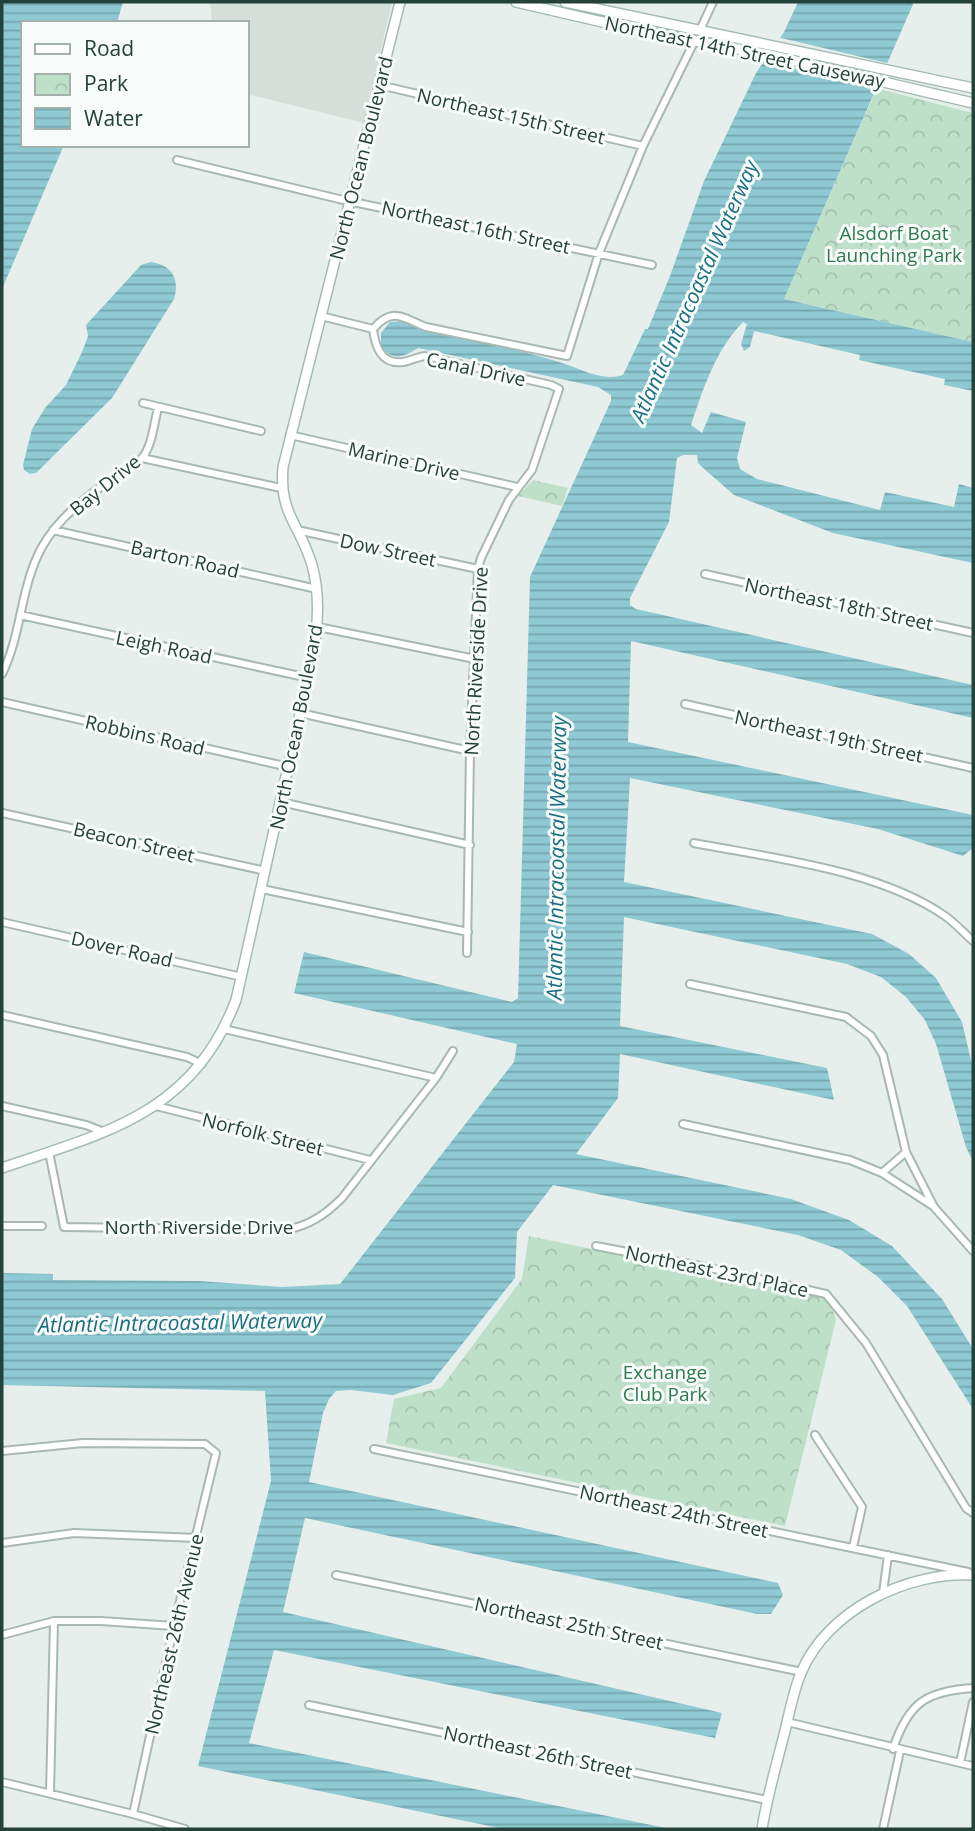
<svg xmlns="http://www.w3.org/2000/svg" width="975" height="1831" font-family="'Open Sans',sans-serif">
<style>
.built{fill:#d4dfda}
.park{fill:url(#park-crowns)}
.water{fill:url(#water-rules)}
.pier{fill:#e6efeb}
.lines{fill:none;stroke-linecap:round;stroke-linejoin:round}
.street-casing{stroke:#a8b8b2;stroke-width:10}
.secondary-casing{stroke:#a4bbb3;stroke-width:12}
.street{stroke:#fff;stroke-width:6}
.secondary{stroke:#fff;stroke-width:9}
.labels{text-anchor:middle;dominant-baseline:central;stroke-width:6;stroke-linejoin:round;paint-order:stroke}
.street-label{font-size:19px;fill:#24423a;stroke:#f7fbf9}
.park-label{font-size:19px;fill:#2d7a4b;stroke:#f7fbf9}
.water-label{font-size:21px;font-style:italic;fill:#1c6f80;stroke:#f7fbf9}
</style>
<defs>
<pattern id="park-crowns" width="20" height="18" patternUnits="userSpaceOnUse" patternTransform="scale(1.75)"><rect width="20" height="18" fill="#bfe0c8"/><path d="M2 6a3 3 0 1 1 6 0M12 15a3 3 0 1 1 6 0" fill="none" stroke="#a4c1ad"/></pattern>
<pattern id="water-rules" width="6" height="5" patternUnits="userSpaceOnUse" patternTransform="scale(1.75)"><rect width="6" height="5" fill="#8ec9d4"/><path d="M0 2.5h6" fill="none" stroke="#74a5ad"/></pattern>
</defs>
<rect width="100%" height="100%" fill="#e6efeb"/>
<path class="built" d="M210 2H392L364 123 247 94V23H212Z"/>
<path class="park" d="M879 89 973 113V342L784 299 875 92 877 93Z
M533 480 568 488 562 506 518 496Z
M529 1236 829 1298 836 1320 785 1526 386 1443 394 1399 441 1388 522 1279Z"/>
<path class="water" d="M2 2H123L117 23H23V145H64L2 289Z
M798 2H914L784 299 973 342V391L944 385 945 379 859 360 860 355 754 331 750 347 744 351 741 344 747 324 743 322C716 349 703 389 691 425L702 433 711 412 746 422 737 458 740 469 757 479 880 510 885 492 954 507 959 484 973 488V563L833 533 734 495 702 467 698 463 697 455H683L677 458 669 522 630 598V605L636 609 973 685V718L631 641 628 742 973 815V848L963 856 878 829 630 778 624 882 872 934 909 954 936 978 962 1022 973 1069V1162L966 1147 936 1044 925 1020 906 997 881 977 847 964 624 917 620 1026 827 1068 834 1100 620 1054 618 1098 576 1154 791 1199 849 1220 892 1246 942 1299 973 1349V1409L907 1306 878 1277 841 1250 798 1235 553 1185 517 1232 515 1278 431 1383 393 1395 351 1390 336 1391 329 1399 323 1413 309 1482 778 1583 783 1595 771 1614H757L305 1518 283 1612 722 1713 715 1738 274 1650 249 1743 671 1829H504L198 1766 271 1481 265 1391 2 1385V1273L53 1274V1280L199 1281 282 1287 340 1284 514 1062 517 1044 294 993 304 952 512 1002 518 998 530 577 611 401V395L598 387 418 348C404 357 392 362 381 346V333L390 322 404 321 420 330C466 340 514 348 559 362 579 368 602 382 623 375L645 329H648L670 276 704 181 756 73 784 32Z
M151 262C172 265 180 279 174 299L112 398 36 473 30 474 24 470 23 465 32 429 45 408 66 385 83 350 88 336 86 325 141 265Z"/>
<path class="pier" d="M777 37 891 64 879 88 764 61 765 54Z"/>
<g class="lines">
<defs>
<path id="street" d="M700 30 713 2
M379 85 643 146
M177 160 339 199 652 265
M321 316 373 329
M143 403 261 431
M290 435 517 487
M142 458 281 488
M53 530 317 589
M297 530 478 569
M705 574 973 633
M20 615 309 678
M318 627 475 659
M2 674C22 634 20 587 42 547 59 517 87 496 115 477 123 471 134 466 141 459 152 448 154 423 158 408
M2 702 289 767
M685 704 973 768
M300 713 470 751
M281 802 470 845
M2 813 266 871
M694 843C772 858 879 870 945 916 955 923 964 933 973 941
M262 889 468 932
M2 922 242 977
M467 953 470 751 478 569 481 558 509 500 532 470 559 389 551 385 425 356C417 357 410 361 403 362 381 365 375 346 373 329 393 306 403 318 426 327L567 356 599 253 643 146 695 40
M690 984 846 1017 871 1036 883 1055 906 1152 934 1207 973 1251
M2 1015 187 1057 202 1064
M224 1029 436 1078
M2 1106 86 1125 104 1132
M156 1106 370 1160
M683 1124 850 1160 882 1173 933 1206
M49 1152 64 1227 286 1230C310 1225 325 1215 342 1198L436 1078 453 1051
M882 1173 906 1152
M2 1226H42
M596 1246 710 1268 826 1294 866 1343 966 1508 973 1513
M815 1435 862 1507 853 1547
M374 1449 968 1572
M2 1451 83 1443 205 1444 216 1453 174 1626 133 1814
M2 1543 74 1533 197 1538
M336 1575 802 1672
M883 1593 888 1555
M2 1635 54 1621H101L174 1626
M309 1705 767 1800
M787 1722 973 1766
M893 1749C908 1703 926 1691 973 1688
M960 1763 973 1702
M2 1782 133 1814 185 1829
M50 1793 54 1621
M883 1829 900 1751"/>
<path id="secondary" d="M516 2 637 30 765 54 973 103
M565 2 973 88
M2 1168C107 1132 192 1114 236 1000L314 651C318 621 320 594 312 565 300 524 279 515 283 467L400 2
M762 1829C767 1797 776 1766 784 1735 789 1715 793 1692 801 1673 827 1610 908 1571 973 1575"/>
</defs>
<use href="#street" class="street-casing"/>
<use href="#secondary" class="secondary-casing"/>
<use href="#street" class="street"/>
<use href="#secondary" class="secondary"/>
</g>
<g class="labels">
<g class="street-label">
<text transform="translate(745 52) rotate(12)">Northeast 14th Street Causeway</text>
<text transform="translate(511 116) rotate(13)">Northeast 15th Street</text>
<text transform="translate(361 158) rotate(-76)">North Ocean Boulevard</text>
<text transform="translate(476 227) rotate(12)">Northeast 16th Street</text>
<text transform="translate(476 369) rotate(12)">Canal Drive</text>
<text transform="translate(404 461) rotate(13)">Marine Drive</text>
<text transform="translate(105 485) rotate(-39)">Bay Drive</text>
<text transform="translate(388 550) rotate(12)">Dow Street</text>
<text transform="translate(185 559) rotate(13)">Barton Road</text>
<text transform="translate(839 604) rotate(12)">Northeast 18th Street</text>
<text transform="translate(164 647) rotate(12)">Leigh Road</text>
<text transform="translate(476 661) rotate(-87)">North Riverside Drive</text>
<text transform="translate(296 727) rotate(-79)">North Ocean Boulevard</text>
<text transform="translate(145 735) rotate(13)">Robbins Road</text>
<text transform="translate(829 736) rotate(12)">Northeast 19th Street</text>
<text transform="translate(134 842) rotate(13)">Beacon Street</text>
<text transform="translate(122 949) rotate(13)">Dover Road</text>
<text transform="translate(263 1134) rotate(14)">Norfolk Street</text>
<text x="199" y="1227">North Riverside Drive</text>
<text transform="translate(717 1271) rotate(12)">Northeast 23rd Place</text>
<text transform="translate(674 1511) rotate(12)">Northeast 24th Street</text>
<text transform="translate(569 1623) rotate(12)">Northeast 25th Street</text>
<text transform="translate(174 1634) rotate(-77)">Northeast 26th Avenue</text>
<text transform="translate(538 1752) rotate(12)">Northeast 26th Street</text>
</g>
<g class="park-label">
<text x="894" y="233">Alsdorf Boat<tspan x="894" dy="22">Launching Park</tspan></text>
<text x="665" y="1372">Exchange<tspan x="665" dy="22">Club Park</tspan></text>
</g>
<g class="water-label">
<text transform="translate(694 291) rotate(-66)">Atlantic Intracoastal Waterway</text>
<text transform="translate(556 858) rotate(-89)">Atlantic Intracoastal Waterway</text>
<text transform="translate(180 1322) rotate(-1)">Atlantic Intracoastal Waterway</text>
</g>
</g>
<rect width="975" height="1831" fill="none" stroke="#24423a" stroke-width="7"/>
<rect x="21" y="21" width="228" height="126" fill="#f7fbf9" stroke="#a3b1ad" stroke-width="2"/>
<rect x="35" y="44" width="35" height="10" fill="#ffffff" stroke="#a3b1ad" stroke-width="2"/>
<text x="84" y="56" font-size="21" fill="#24423a">Road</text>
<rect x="35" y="74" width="35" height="21" fill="url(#park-crowns)" stroke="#a3b1ad" stroke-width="2"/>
<text x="84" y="91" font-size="21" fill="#24423a">Park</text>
<rect x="35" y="108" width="35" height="21" fill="url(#water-rules)" stroke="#a3b1ad" stroke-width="2"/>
<text x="84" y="126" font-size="21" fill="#24423a">Water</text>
</svg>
